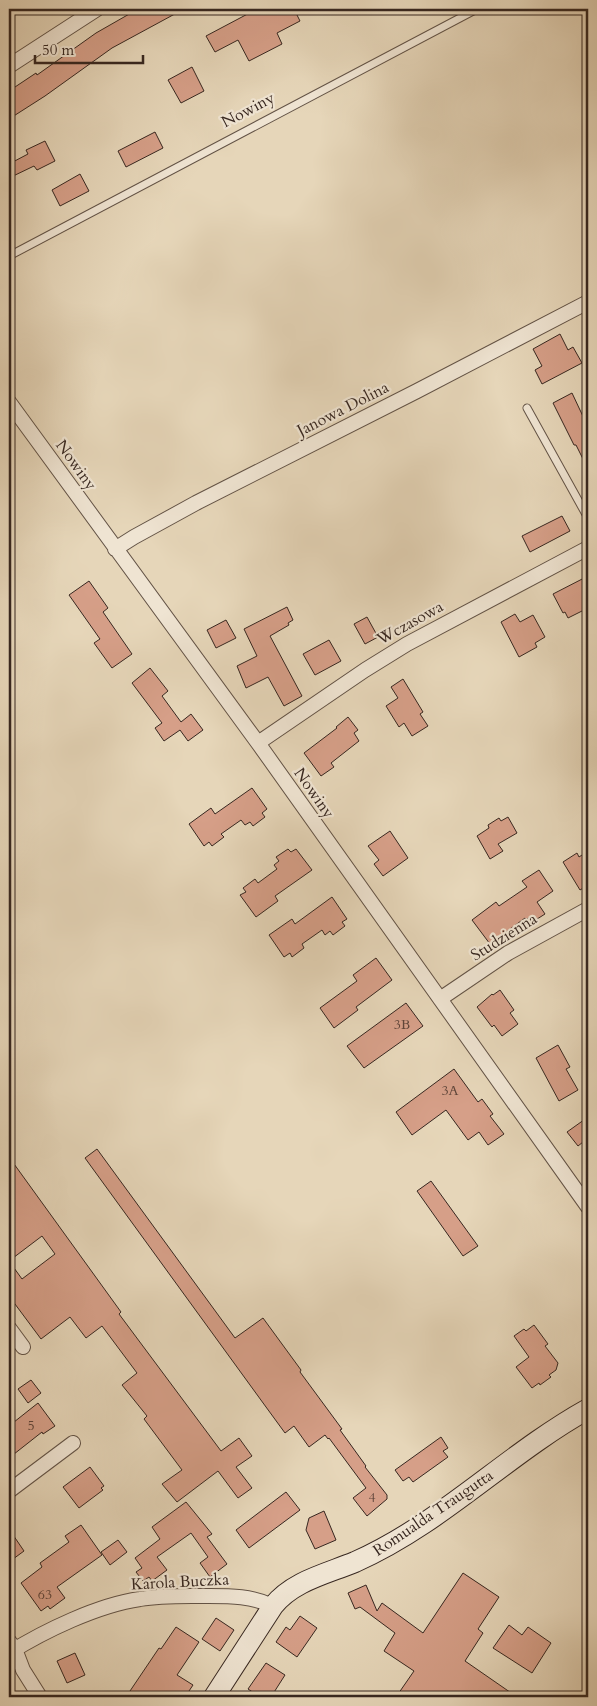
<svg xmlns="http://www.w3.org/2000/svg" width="597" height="1706" font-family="Cardo,serif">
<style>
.building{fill:#d69f88;stroke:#372720}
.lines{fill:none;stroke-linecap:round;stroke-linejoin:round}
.lane-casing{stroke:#635346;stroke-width:9}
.street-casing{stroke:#635346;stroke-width:16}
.secondary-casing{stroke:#372720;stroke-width:22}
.path{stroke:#372720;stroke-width:2.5;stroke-dasharray:4 2.5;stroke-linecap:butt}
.lane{stroke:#efe4d2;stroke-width:7}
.street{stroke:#efe4d2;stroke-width:14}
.secondary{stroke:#efe4d2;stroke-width:20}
.labels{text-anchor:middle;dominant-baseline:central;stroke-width:4.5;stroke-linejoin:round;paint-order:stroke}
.number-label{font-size:14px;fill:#5f453a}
.street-label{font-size:16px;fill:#372720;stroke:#efe4d2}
</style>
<rect width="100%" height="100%" fill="#e6d6b9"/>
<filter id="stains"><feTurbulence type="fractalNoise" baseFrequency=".004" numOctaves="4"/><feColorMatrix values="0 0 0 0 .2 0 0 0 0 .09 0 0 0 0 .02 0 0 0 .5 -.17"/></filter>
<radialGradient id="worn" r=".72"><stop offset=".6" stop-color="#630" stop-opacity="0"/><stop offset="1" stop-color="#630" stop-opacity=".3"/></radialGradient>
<path class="building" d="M138 9H184L112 48 45 96 9 119V91L36 73 37 75 96 33Z
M257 9H294L300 21 277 33 282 44 249 61 238 40 215 52 206 36Z
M192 67 204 91 181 103 168 80Z
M155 132 163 148 126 167 118 151Z
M45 141 55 161 37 170 34 166 9 178V164L28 154 26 150Z
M80 174 89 191 60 206 52 190Z
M560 334 568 350 573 347 582 363 542 384 535 370 542 366 533 349Z
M572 393 588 427V469L576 445H574L553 403Z
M562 516 570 531 530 552 522 536Z
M588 576V608L568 618 565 612 563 613 553 594Z
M89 581 108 608 103 612 132 654 112 668 94 643 100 639 69 595Z
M287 607 293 620 288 623 289 625 270 636 302 696 284 706 268 677 246 688 237 666 257 656 244 629Z
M515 614 520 622 533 615 545 637 535 643 537 647 519 657 501 622Z
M367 617 378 637 365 644 354 624Z
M226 620 236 638 216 648 207 630Z
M329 640 341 661 315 675 303 654Z
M150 668 168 691 162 696 181 722 191 714 203 730 188 741 180 730 164 741 155 728 162 723 132 683Z
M403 679 423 712 420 714 428 726 412 736 404 723 399 727 386 706 398 698 391 687Z
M348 717 358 730 354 733 359 741 331 763 334 767 321 776 304 753 337 728 336 727Z
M252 788 267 809 262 813 265 817 253 826 250 822 245 825 241 820 221 834 224 837 212 846 209 842 204 846 189 824 211 808 215 814Z
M508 817 517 833 498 844 503 851 490 859 477 836 489 828 488 825 499 818 501 821Z
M390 831 408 858 383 876 374 864 379 860 368 846Z
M288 849 291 852 296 849 312 870 275 896 278 901 256 917 240 895 246 892 243 888 255 879 258 883 277 869 274 865 279 861 276 857Z
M588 851V885L580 890 563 862 577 853 579 857Z
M539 870 553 891 537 902 545 914 534 921 531 916 526 920 525 918 490 944 472 920 496 902 499 906 527 887 522 881Z
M332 897 347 919 342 922 345 926 333 935 330 931 325 935 322 930 302 944 304 948 292 957 290 953 284 957 269 935 292 919 295 924Z
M376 958 392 980 356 1007 358 1010 334 1028 320 1008 357 981 353 975Z
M500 990 514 1010 510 1013 518 1024 502 1036 494 1025 492 1027 477 1007 492 994 493 995Z
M406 1003 423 1026 364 1068 347 1046Z
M558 1045 570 1067 566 1069 578 1090 559 1101 536 1058Z
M454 1069 478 1102 482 1099 493 1114 490 1116 504 1134 488 1145 479 1132 468 1140 446 1110 412 1135 396 1112Z
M588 1117V1138L578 1146 567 1132Z
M97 1149 235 1338 263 1318 301 1370 300 1372 342 1429 340 1430 366 1466 365 1467 387 1495V1499L367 1516 353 1498 366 1488 329 1438 328 1439 325 1435 309 1447 294 1426 285 1433 266 1407 85 1158Z
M9 1157 121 1312 119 1314 221 1451 239 1438 252 1456 236 1467 252 1488 238 1498 218 1471 177 1502 162 1484 182 1470 144 1419 147 1416 122 1385 137 1373 102 1326 86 1338 70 1317 41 1339 9 1296V1261L22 1279 55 1254 42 1236 9 1261Z
M431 1181 478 1246 463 1256 417 1191Z
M534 1325 548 1344 545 1346 558 1363 556 1370 549 1375 551 1377 540 1385 539 1383 532 1388 516 1367 529 1357 514 1336 524 1329 526 1331Z
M31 1380 41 1393 28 1403 18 1389Z
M38 1403 55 1426 43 1434 42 1432 9 1458V1426Z
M441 1437 448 1448 443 1451 448 1457 413 1482 409 1477 403 1481 395 1470Z
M90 1467 104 1486 101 1488 103 1490 79 1508 63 1487Z
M286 1492 300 1510 249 1548 236 1530Z
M186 1502 212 1534 207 1537 227 1564 210 1577 200 1563 208 1557 191 1533 157 1557 167 1570 152 1581 149 1577 143 1581 136 1572 142 1568 135 1558 160 1539 152 1527Z
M324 1511 336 1540 315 1549 306 1530 309 1518Z
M81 1525 102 1555 57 1587 65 1598 50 1609 48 1606 41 1611 21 1583 42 1567 40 1563 69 1542 65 1536Z
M9 1529 24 1551 9 1562Z
M118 1540 127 1552 110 1565 101 1552Z
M463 1573 499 1597 478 1629 483 1633 465 1661 517 1697H396L414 1671 384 1651 395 1633 360 1607 355 1609 348 1593 366 1585 377 1611 382 1603 423 1633Z
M300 1616 317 1628 297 1657 276 1642 286 1627 290 1630Z
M216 1618 234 1630 220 1651 202 1639Z
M509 1625 522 1635 528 1627 551 1643 532 1673 493 1648Z
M176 1627 199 1642 177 1675 193 1685 185 1697H140L130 1691 159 1648 161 1649Z
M75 1653 85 1675 67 1683 57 1661Z
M266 1663 285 1675 271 1697H260L248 1689Z"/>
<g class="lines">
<defs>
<path id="lane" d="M9 256 477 9
M527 408 588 518"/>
<path id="street" d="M9 66 97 9
M9 402 258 743 588 1207
M115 549 134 537 196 503 417 391 588 302
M258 743 365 670 407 644 588 548
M440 999 508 953 588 909
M9 1328 23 1347
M9 1491 73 1443
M9 1641 15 1649 23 1670 40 1697
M9 1653C44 1631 98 1605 140 1599 162 1595 186 1596 209 1596 231 1596 252 1596 273 1606"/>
<path id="secondary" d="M214 1697 273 1606C293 1581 326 1574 355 1562 441 1524 507 1454 588 1409"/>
</defs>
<use href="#lane" class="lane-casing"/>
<use href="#street" class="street-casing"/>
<use href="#secondary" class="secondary-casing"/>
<path class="path" d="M9 1696 10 1697"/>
<use href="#lane" class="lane"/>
<use href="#street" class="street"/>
<use href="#secondary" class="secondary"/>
</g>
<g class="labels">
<g class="number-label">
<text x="402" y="1024">3B</text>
<text x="450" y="1090">3A</text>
<text x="31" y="1425">5</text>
<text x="372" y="1497">4</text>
<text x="45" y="1594">63</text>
</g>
<g class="street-label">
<text transform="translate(248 110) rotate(-28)">Nowiny</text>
<text transform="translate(343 409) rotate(-27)">Janowa Dolina</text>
<text transform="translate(76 465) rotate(54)">Nowiny</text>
<text transform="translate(410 623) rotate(-29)">Wczasowa</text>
<text transform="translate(314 793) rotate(55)">Nowiny</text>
<text transform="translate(504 937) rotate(-32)">Studzienna</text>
<text transform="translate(433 1513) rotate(-34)">Romualda Traugutta</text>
<text transform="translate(180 1582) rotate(-3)">Karola Buczka</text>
</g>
</g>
<rect width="597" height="1706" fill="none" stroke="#e6d6b9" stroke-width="30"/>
<rect x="10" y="10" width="577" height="1686" fill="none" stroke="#372720" stroke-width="2.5"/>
<rect x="15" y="15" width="567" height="1676" fill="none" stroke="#372720"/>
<path d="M35 55v8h108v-8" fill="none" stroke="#372720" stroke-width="2.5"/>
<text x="42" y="55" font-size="15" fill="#372720" stroke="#efe4d2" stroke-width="4" paint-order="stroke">50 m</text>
<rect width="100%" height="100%" filter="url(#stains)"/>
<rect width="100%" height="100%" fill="url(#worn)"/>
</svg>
